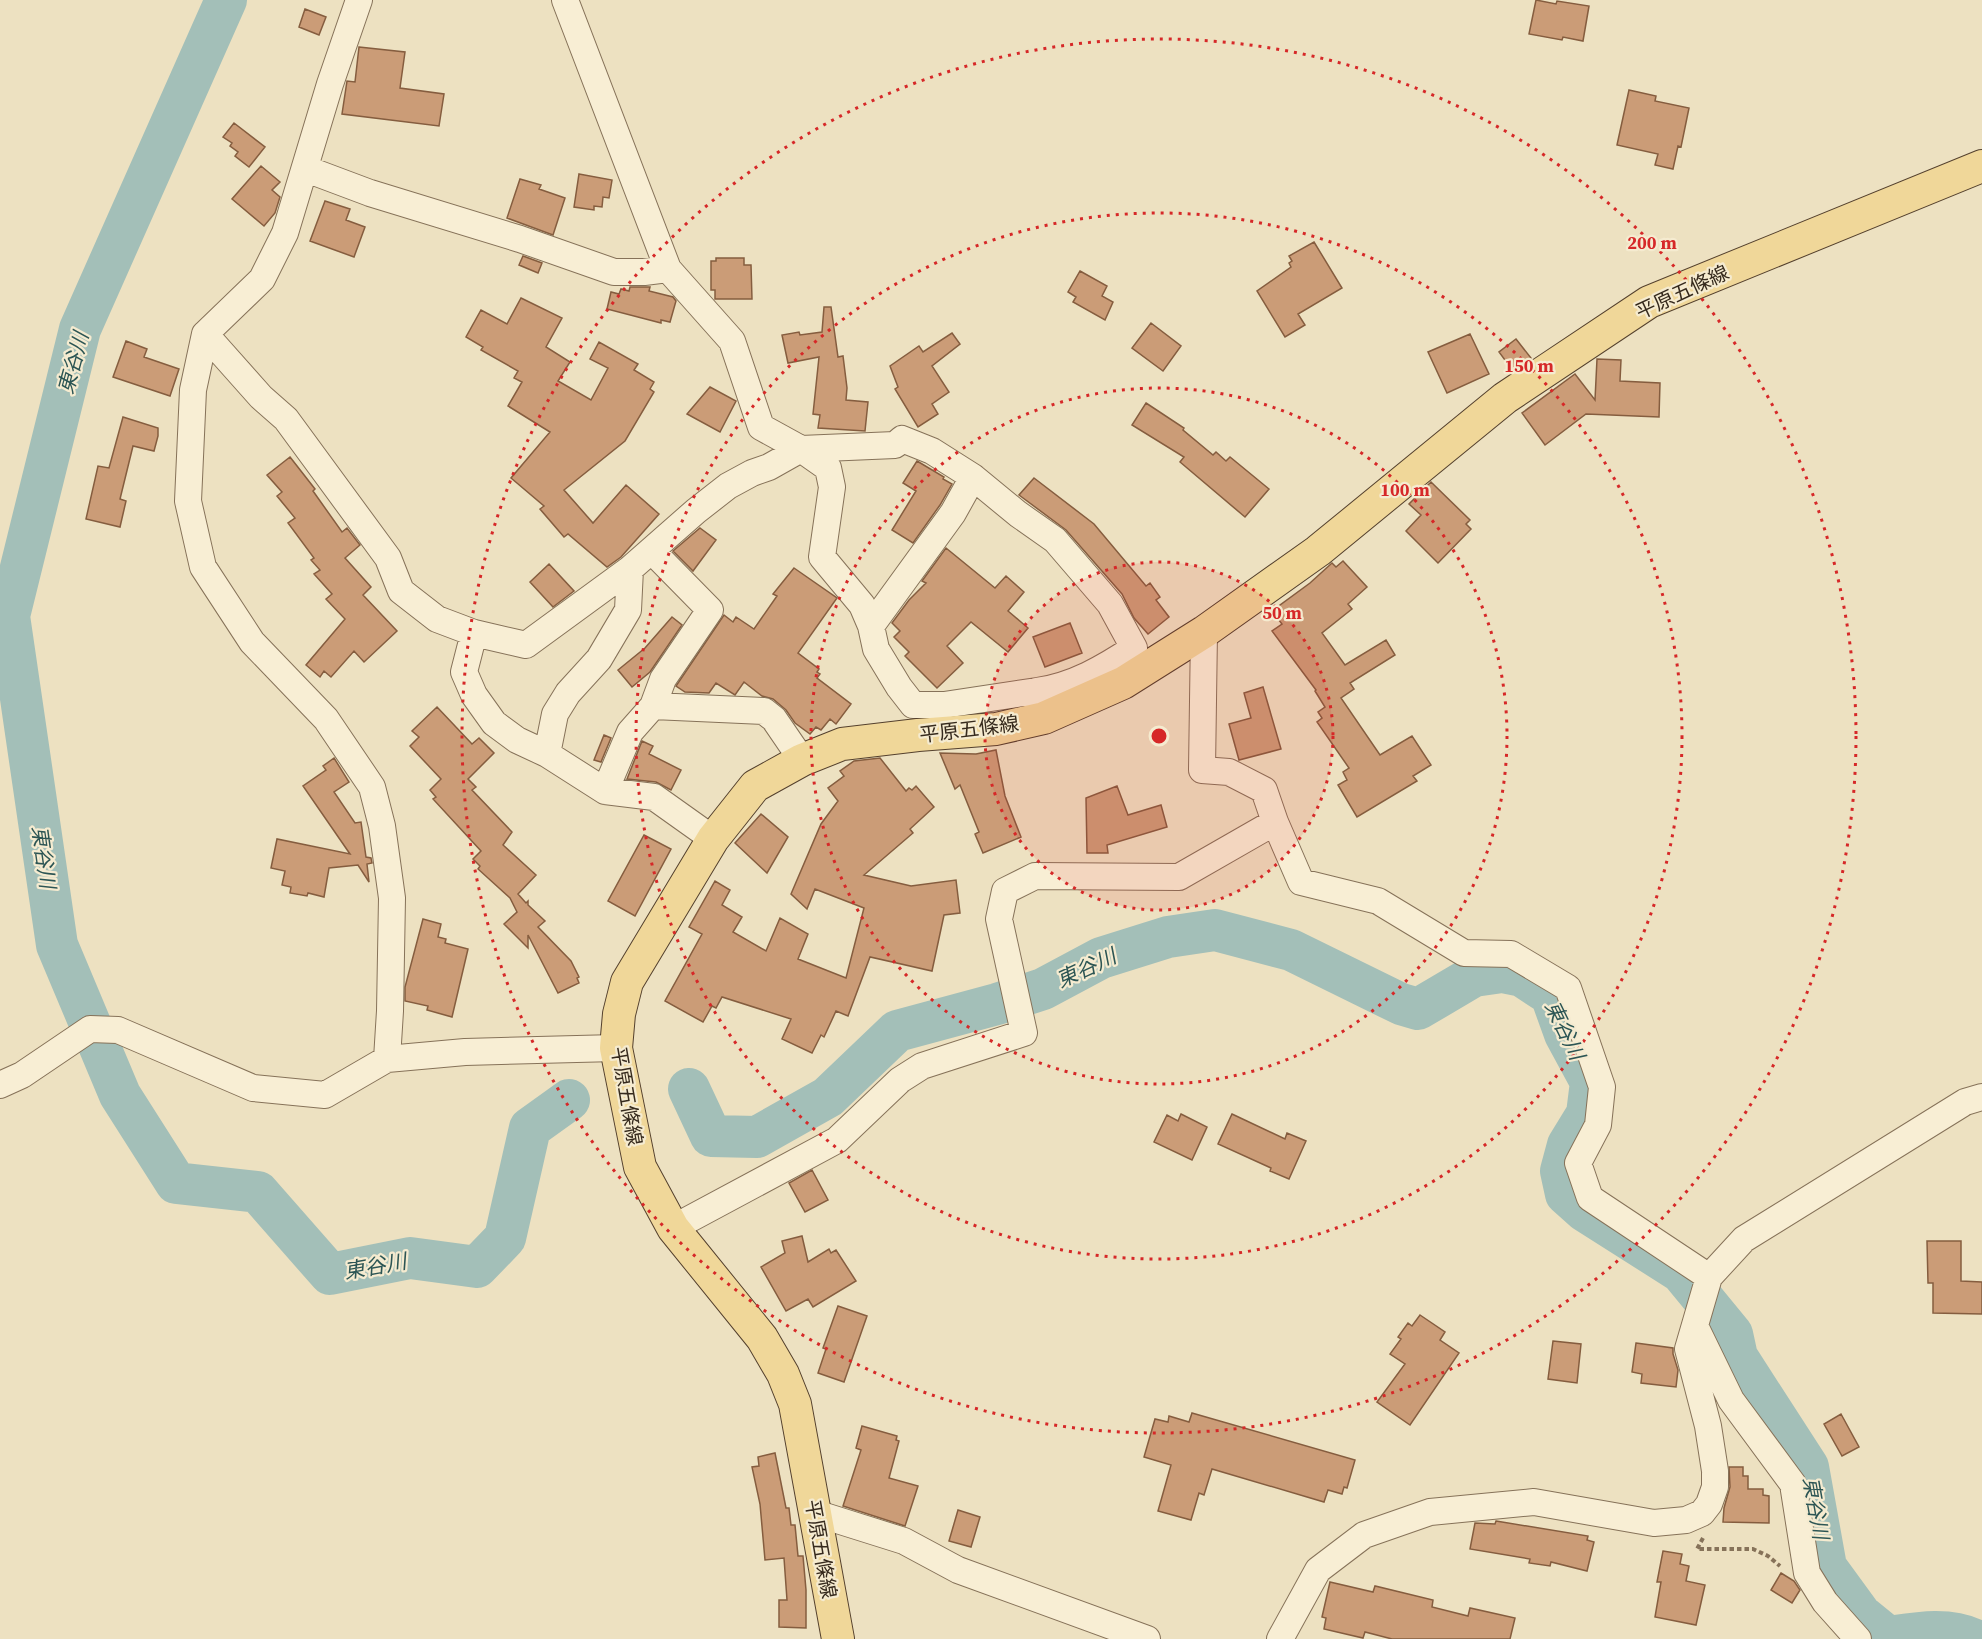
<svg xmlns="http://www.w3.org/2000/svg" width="1982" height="1639" font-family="'Source Serif 4','Noto Sans JP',serif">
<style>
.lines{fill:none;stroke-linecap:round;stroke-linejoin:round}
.river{stroke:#a3bfb8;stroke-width:42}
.building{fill:#cb9c77;stroke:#855d3f;stroke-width:1.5}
.minor-casing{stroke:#867259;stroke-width:28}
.major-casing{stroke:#54402d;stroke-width:34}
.path{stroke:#867259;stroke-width:4;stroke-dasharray:4.5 3;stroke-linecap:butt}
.minor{stroke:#f8eed4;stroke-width:26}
.major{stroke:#f0d799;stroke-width:32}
.ring{fill:none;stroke:#d62828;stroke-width:3;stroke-dasharray:3 6}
.labels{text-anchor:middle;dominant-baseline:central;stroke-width:4.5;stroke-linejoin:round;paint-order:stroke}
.street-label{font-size:20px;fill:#362a1d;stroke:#f5ebd0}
.water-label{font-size:21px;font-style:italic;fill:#2c5554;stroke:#f5ebd0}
.centre{fill:#d62828;stroke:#f5ebd0;stroke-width:3}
.ring-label{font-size:18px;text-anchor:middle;font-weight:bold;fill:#d62828;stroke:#f5ebd0;stroke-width:4.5;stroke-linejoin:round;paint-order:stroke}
</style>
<rect width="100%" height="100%" fill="#ede1c1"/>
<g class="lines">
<path class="river" d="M226 0 80 329 9 616 57 945 120 1095 176 1183 258 1192 330 1274 410 1258 477 1267 505 1238 530 1128 569 1100
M689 1089 711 1136 757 1137 828 1097 897 1031 997 1004 1043 989 1101 958 1168 937 1215 930 1291 950 1401 1004 1418 1009 1474 976 1502 972 1522 976 1551 995 1565 1034 1591 1082 1587 1114 1568 1145 1561 1171 1566 1194 1585 1211 1681 1272 1732 1334 1737 1357 1808 1467 1826 1567 1861 1615 1888 1637C1916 1633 1947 1627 1973 1639"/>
</g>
<path class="building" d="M1536 0 1556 4 1557 1 1589 6 1583 41 1563 37 1562 40 1529 34Z
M305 9 326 17 319 35 299 27Z
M359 47 405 52 400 88 444 94 439 126 342 114 347 81 355 82Z
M1629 90 1656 96 1655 101 1689 108 1681 147 1678 146 1673 169 1655 165 1658 154 1617 145Z
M234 123 265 147 249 167 235 156 238 152 230 146 232 143 223 137Z
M261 166 280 182 272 190 280 197 275 213 264 226 232 199Z
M579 174 612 180 609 198 603 197 602 207 594 206V210L574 207Z
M520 179 541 185 539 189 565 198 553 235 507 218Z
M325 201 350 209 346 220 365 227 354 257 310 241Z
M1314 242 1342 288 1298 314 1305 325 1285 337 1257 291 1291 267 1289 263 1292 261 1289 256Z
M523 256 542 263 538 273 519 265Z
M716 258H744V265H751L752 299H715V290H711V261H716Z
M1080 271 1107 286 1102 296 1113 302 1105 320 1073 302 1076 297 1068 292Z
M630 287H650L649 291 673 297 676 301 670 322 661 320V323L607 309 611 292 619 294 621 289 629 291Z
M521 298 562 318 546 347 570 362 558 381 591 400 608 368 590 359 599 342 638 364 634 370 654 382 650 389 654 392 625 441 564 490 593 523 626 485 659 514 621 557 607 567 568 534 564 537 540 509 544 506 511 478 550 432 508 406 522 382 514 378 518 371 481 350 483 347 466 337 481 310 507 324Z
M824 307H831L838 357 843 356 847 388 846 400 868 402 865 431 818 428 820 415 813 414 819 357 788 363 782 335 799 332 800 335 822 332Z
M1151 323 1181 346 1163 371 1132 348Z
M952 333 960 344 932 366 949 392 932 404 938 414 918 427 895 389 898 387 890 366 919 346 923 352Z
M1470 334 1489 374 1447 393 1428 352Z
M1516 339 1531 358 1513 371 1499 352Z
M126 341 147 349 144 357 179 369 170 396 113 377Z
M1597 359 1621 360 1620 381 1660 383 1659 417 1586 414 1545 445 1522 413 1575 374 1595 400Z
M710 387 736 401 720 432 687 414Z
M1146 403 1184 428 1183 430 1213 455 1216 452 1226 461 1230 457 1269 489 1245 517 1180 462 1184 457 1132 425Z
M123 417 158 428V436L154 451 133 446 120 499 126 501 120 527 86 519 98 466 109 468Z
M290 457 315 489 313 491 342 532 347 528 360 545 345 558 371 587 363 595 397 631 364 662 354 651 331 677 324 671 320 677 306 665 345 619 326 599 332 594 314 574 320 570 311 560 314 558 288 523 295 518 277 496 282 492 267 475Z
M917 461 944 477 943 479 952 484 940 505 913 543 892 530 916 491 903 483Z
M1034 478 1094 524 1146 586 1150 583 1160 597 1156 600 1169 617 1148 634 1134 618 1122 594 1066 530 1019 495Z
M1431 482 1470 520 1466 524 1471 529 1438 563 1406 531 1421 515 1409 504Z
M700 528 716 540 693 571 673 551Z
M946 548 995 588 1006 576 1024 592 1008 611 1028 628 1008 652 971 622 947 646 963 663 937 688 905 656 909 652 894 637 900 631 892 623 909 600 926 583 922 581Z
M1343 561 1367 587 1348 604 1352 609 1322 633 1345 665 1386 640 1395 655 1350 683 1354 689 1341 698 1380 755 1412 736 1431 765 1413 776 1417 781 1357 817 1338 785 1347 780 1343 772 1349 768 1317 722 1322 718 1318 712 1325 707 1315 691 1316 690 1272 631 1282 624 1272 611 1310 583 1332 563 1336 567Z
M549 564 574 591 553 607 530 582Z
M794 568 837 598 798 653 819 669 817 672 820 674 817 678 851 704 836 724 830 719 821 730 816 727 810 734 795 723 786 710 773 699 762 696 744 682 735 695 716 683 709 693 685 692 676 686 724 615 733 622 736 617 754 629 777 596 773 594Z
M672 617 682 625 650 672 632 687 618 670 645 648Z
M1070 623 1082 653 1045 667 1033 637Z
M1263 687 1281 749 1239 760 1229 724 1251 718 1244 693Z
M437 707 472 744 479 738 494 753 468 779 476 787 472 790 512 832 503 845 536 875 518 894 526 903 528 901V905L545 921 538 927 571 961 579 977 577 978 579 983 558 993 528 935V948L504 924 517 912 510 898 478 869 480 866 473 859 481 851 433 799 436 797 430 790 441 779 410 746 419 737 412 731Z
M604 735 611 738 601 762 594 760Z
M642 741 653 746 649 754 681 770 671 790 656 782 627 779Z
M996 750 1005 796 1021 837 983 853 975 834 979 832 960 785 955 789 940 753 976 754Z
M334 758 349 782 334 792 355 823 361 822 366 857 371 858 372 863 367 864 369 882 358 865 329 868 324 897 308 893 307 896 290 893 291 887 282 885 285 871 271 868 277 839 350 854 303 786 326 770 323 766Z
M880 758 906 791 909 788 912 790 916 786 934 807 910 829 913 833 864 875 911 886 956 880 960 913 944 915 932 971 870 957 848 1016 836 1011 824 1037 821 1035 812 1053 782 1039 791 1019 722 997 716 1008 712 1006 703 1022 665 1001 702 934 689 927 715 881 730 890 722 905 742 917 733 932 766 951 780 918 808 934 798 959 846 978 864 908 815 889 807 909 791 894 821 824 838 801 828 788 844 776 840 771 854 761Z
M1117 786 1128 815 1161 805 1167 827 1107 845 1108 853H1087L1086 798Z
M761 814 788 837 767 873 735 843Z
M644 835 671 849 635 916 608 901Z
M423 919 441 924 438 937 446 939 445 943 468 949 452 1017 427 1010 428 1006 405 1001V987Z
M1181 1114 1207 1127 1192 1160 1154 1142 1167 1115 1178 1121Z
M1232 1114 1285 1139 1287 1133 1306 1141 1289 1179 1270 1171 1271 1168 1218 1144Z
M812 1170 828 1200 805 1212 789 1183Z
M802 1236 808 1262 829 1249 831 1253 836 1250 856 1281 813 1307 808 1299 786 1311 761 1267 785 1253 782 1241Z
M1927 1241H1961V1281L1982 1282V1314L1933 1313V1283H1928Z
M838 1306 867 1316 844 1382 818 1373 826 1349 823 1348Z
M1420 1315 1445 1332 1440 1340 1459 1353 1410 1425 1377 1402 1405 1364 1390 1354 1401 1339 1398 1337 1408 1323 1412 1326Z
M1553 1341 1581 1344 1577 1383 1548 1379Z
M1636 1343 1673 1348V1354L1678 1370 1676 1387 1641 1383 1642 1374 1632 1372Z
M1192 1413 1355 1460 1347 1488 1344 1487 1342 1494 1328 1490 1324 1502 1212 1469 1204 1495 1199 1493 1191 1520 1158 1511 1171 1465 1144 1457 1155 1419 1168 1422 1169 1416 1189 1422Z
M1841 1414 1859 1447 1842 1456 1824 1424Z
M862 1426 897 1436 896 1440 899 1441 889 1478 918 1486 905 1526 843 1506 861 1450 856 1448Z
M775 1453 786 1508H789L791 1525H795L798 1556H803L806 1590V1628L779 1627V1600H787L784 1558 765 1560 760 1504 752 1467 759 1466 758 1457Z
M1729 1467H1743V1476H1748V1489H1763V1495L1769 1496V1523L1723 1522 1724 1508 1730 1487Z
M958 1510 980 1517 971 1547 949 1541Z
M1496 1521 1588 1536 1587 1540 1594 1542 1587 1571 1551 1562 1550 1566 1529 1563 1530 1559 1470 1549 1475 1523 1495 1524Z
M1663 1551 1682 1554 1680 1564 1689 1566 1686 1581 1705 1585 1696 1625 1655 1617 1661 1582H1657Z
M1781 1573 1794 1581 1800 1590 1792 1603 1771 1590Z
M1330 1582 1373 1592 1375 1586 1433 1600 1432 1607 1468 1616 1470 1608 1515 1618 1510 1639H1392L1365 1632 1363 1638 1324 1629 1326 1618 1322 1617Z"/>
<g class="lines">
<defs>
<path id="minor" d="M359 0 330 84 285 233 262 279 205 334 193 390 188 501 203 567 252 642 326 719 372 787 382 826 392 898 390 1011 387 1059
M565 0 668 269 732 341 761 427 801 449 828 468 832 487 822 557 862 605 871 626 876 649 899 687 913 705H944L1037 691 1041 706
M306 169 370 193 520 239 614 272H644L668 269
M205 334 261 397 286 419 388 558 401 591 437 619 474 633 526 645 630 569 696 511 728 486 752 473 769 467 801 449 895 445 902 439 932 451 973 477 1018 514 1055 540 1110 604 1134 648C1104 668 1073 686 1037 691
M652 551 710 610 663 679 653 706
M871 626 953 513 973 477
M1204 632 1202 770 1229 772 1264 790 1275 822 1301 882 1378 901 1464 953 1511 954 1568 988 1602 1087 1598 1125 1578 1163 1590 1198 1709 1277
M474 633 464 672 474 695 494 723 517 740 547 754 605 791 654 797 713 839
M547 754 555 714 568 693 599 659 628 610 630 569
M605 791 630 732 653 706 764 711 774 719 802 760
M0 1085 22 1075 90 1029 118 1030 253 1088 325 1095 387 1059 465 1052 616 1048
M673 1228 837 1140 900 1080 922 1066 1024 1033 999 919 1005 891 1035 876 1179 877 1275 822
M1696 1328 1731 1400 1793 1484 1807 1573 1825 1602 1858 1639
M815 1513 904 1541 958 1570 1147 1639
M1280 1639 1318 1570 1364 1535 1430 1512 1534 1502 1654 1523 1686 1520 1702 1513 1709 1504 1715 1487V1471L1708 1426 1688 1349 1709 1277 1744 1239 1965 1102 1982 1097"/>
<path id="major" d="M838 1639 795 1404 783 1374 762 1338 673 1228 640 1167 616 1048 619 1014 627 982 713 839 755 786 802 760 842 744 918 735 996 729 1044 718 1123 683 1204 632 1318 551 1505 398 1649 302 1982 166"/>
</defs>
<use href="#minor" class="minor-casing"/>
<use href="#major" class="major-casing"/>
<path class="path" d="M1703 1538 1697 1549H1753L1768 1556 1780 1566"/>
<use href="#minor" class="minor"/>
<use href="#major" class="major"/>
</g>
<circle cx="1159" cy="736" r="174" fill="#d62828" fill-opacity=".12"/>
<g class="ring">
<circle cx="1159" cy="736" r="174"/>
<circle cx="1159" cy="736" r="348"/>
<circle cx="1159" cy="736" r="523"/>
<circle cx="1159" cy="736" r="697"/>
</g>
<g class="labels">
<g class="street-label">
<text transform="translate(1682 292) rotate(-25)">平原五條線</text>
<text transform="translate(969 729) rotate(-7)">平原五條線</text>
<text transform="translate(627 1096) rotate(80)">平原五條線</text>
<text transform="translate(821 1549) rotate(80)">平原五條線</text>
</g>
<g class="water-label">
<text transform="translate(73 363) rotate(-75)">東谷川</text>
<text transform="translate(44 857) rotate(82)">東谷川</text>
<text transform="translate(1086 968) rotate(-25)">東谷川</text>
<text transform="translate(1565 1030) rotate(64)">東谷川</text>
<text transform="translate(375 1266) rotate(-10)">東谷川</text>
<text transform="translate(1816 1508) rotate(80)">東谷川</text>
</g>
</g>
<circle cx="1159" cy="736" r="9" class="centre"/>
<g class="ring-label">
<text x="1652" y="249">200 m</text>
<text x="1529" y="372">150 m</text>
<text x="1405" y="496">100 m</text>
<text x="1282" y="619">50 m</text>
</g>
</svg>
